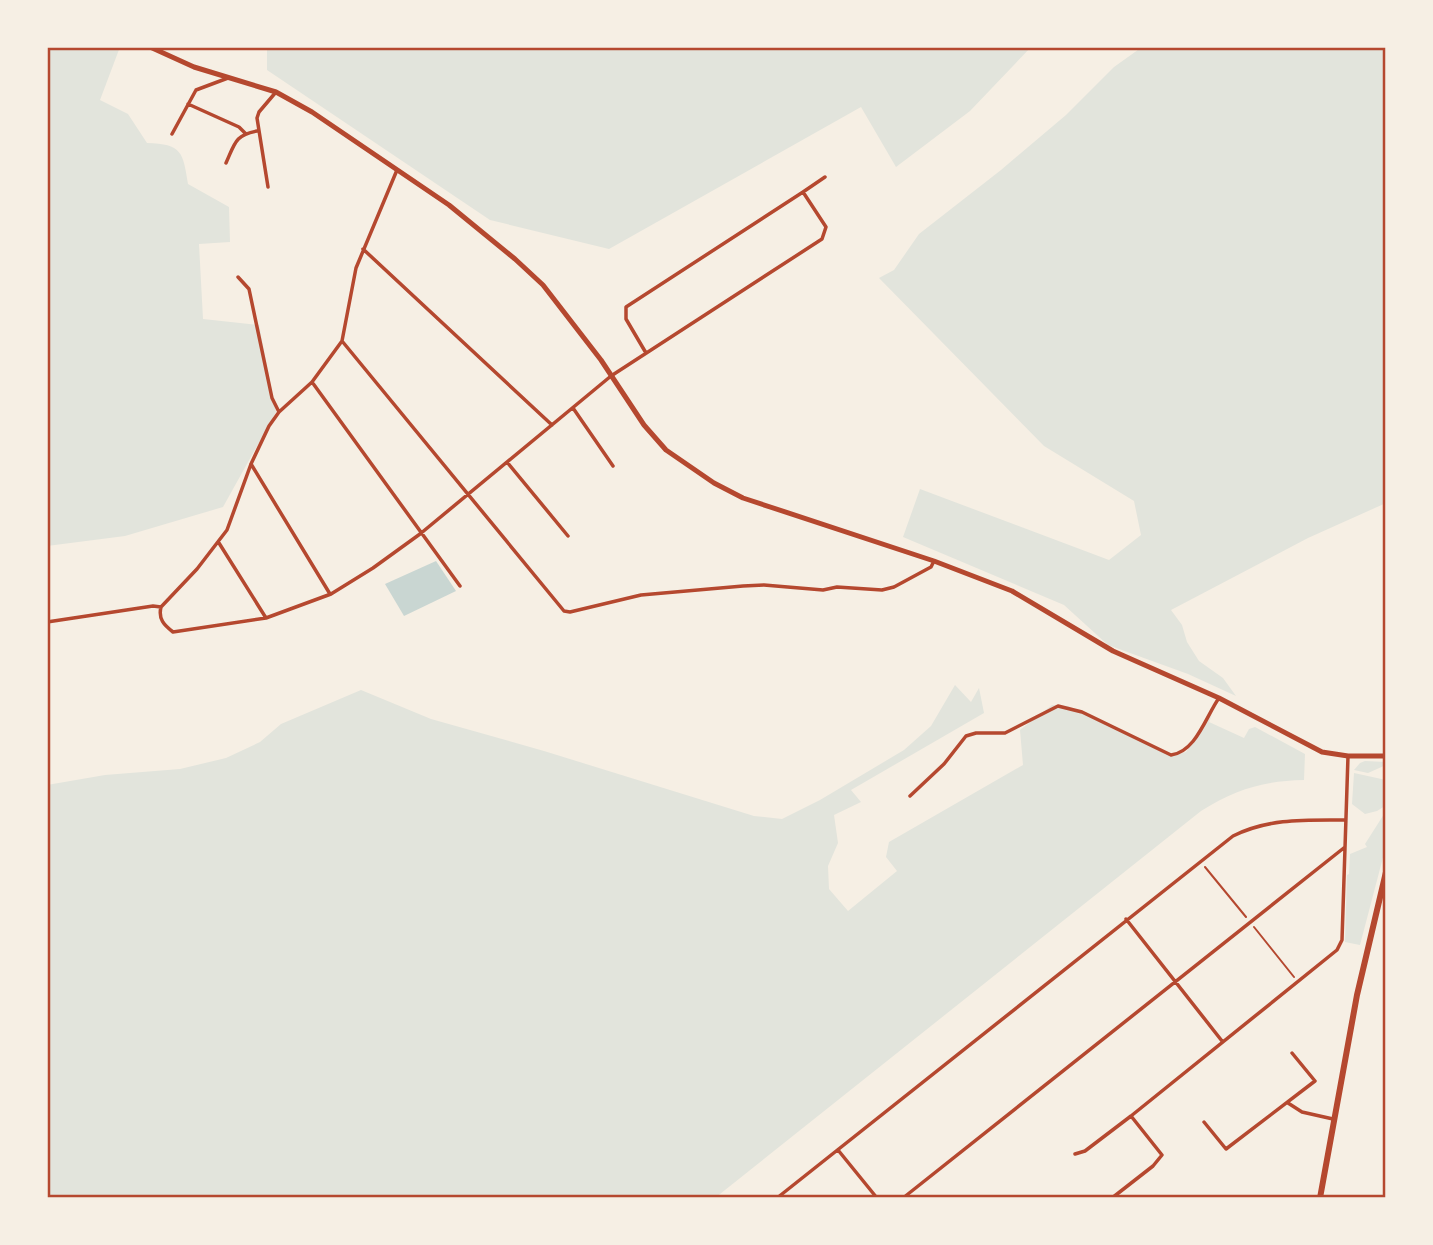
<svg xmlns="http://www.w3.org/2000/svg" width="1433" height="1245" font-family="'Open Sans',sans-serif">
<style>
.green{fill:#e2e4dc}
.water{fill:#c9d6d2}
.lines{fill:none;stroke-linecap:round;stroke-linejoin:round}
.path{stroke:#b5482f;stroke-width:2}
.minor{stroke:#b5482f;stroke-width:3.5}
.tertiary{stroke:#b5482f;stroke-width:5}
.primary{stroke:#b5482f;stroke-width:6}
.neatline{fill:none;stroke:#b5482f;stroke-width:2.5}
</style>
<rect width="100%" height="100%" fill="#f6efe4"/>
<path class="green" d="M47 47H120L100 100 128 114 147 143C182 144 183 152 188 184L229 207 230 242 199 244 203 319 259 325 276 412 223 507 125 536 47 546Z
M267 47H1031L970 111 896 167 861 107 609 249 490 220 267 70Z
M1142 47H1386V503L1308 538 1171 610 1182 625 1187 642 1199 661 1223 678 1236 696 1188 674 1108 645 1064 605 903 537 920 489 1109 560 1141 535 1134 501 1044 446 879 278 894 270 919 234 1001 170 1066 115 1114 67Z
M955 685 971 702 979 688 984 713 851 790 861 802 834 815 838 843 828 866 829 889 848 911 897 871 886 857 889 842 1023 765 1020 730 1052 705 1068 706 1172 756 1186 752 1212 715 1209 722 1244 738 1249 729 1255 727 1305 754 1304 780C1263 781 1236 789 1201 811L715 1198H47V785L105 775 180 769 226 758 260 742 281 724 361 690 431 719 544 751 754 816 782 819 820 800 904 750 931 726Z
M1365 761 1386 762V765L1368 773 1354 770 1360 763Z
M1354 773 1386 780 1385 806 1377 811 1365 814 1352 804Z
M1386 811V846L1360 945 1345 942 1347 875 1349 874 1350 854 1367 847 1365 844Z"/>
<path class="water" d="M436 561 456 591 404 616 385 584Z"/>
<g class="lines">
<path class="path" d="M1205 867 1246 917
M1254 927 1294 977"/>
<path class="minor" d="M188 104 239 127 245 133
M172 134 196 90 228 78
M226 163C235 143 235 135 257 131
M268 187 257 118 259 112 276 92
M803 192 825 177
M363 249 552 425
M238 277 249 289 272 398 279 412
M342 341 564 611 570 612 641 595 743 586 764 585 823 590 837 587 882 590 894 587 931 567 934 561
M312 382 460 586
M573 408 613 466
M507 462 568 536
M251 464 330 594
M219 543 266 618
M161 607C158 619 164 625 173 632L266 618 331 594 373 568 420 534 611 376 822 239 826 227 803 192 626 307V319L646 353
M47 622 153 606 161 607 197 569 227 530 251 464 269 426 279 412 312 382 342 341 356 268 397 170
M910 796 944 764 966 736 976 733H1005L1058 706 1082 712 1171 755C1196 752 1206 716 1219 698
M1126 919 1222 1041
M1288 1103 1302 1112 1333 1119
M1204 1122 1226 1149 1315 1081 1292 1053
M838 1150 877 1198
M1075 1154 1085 1151 1131 1116 1337 950 1342 940 1348 756
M777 1198 1233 836C1269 818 1306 820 1346 820
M903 1198 1345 847
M1112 1198 1153 1166 1162 1155 1131 1116"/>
<path class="tertiary" d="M150 47 194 67 276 92 312 112 449 205 515 259 543 285 601 360 644 425 666 450 714 483 743 498 934 561 1012 591 1113 651 1219 698 1322 752 1348 756H1386"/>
<path class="primary" d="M1320 1198 1357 995 1386 872"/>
</g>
<rect width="1433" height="1245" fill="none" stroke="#f6efe4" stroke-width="98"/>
<rect x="49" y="49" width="1335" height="1147" class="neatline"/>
</svg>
